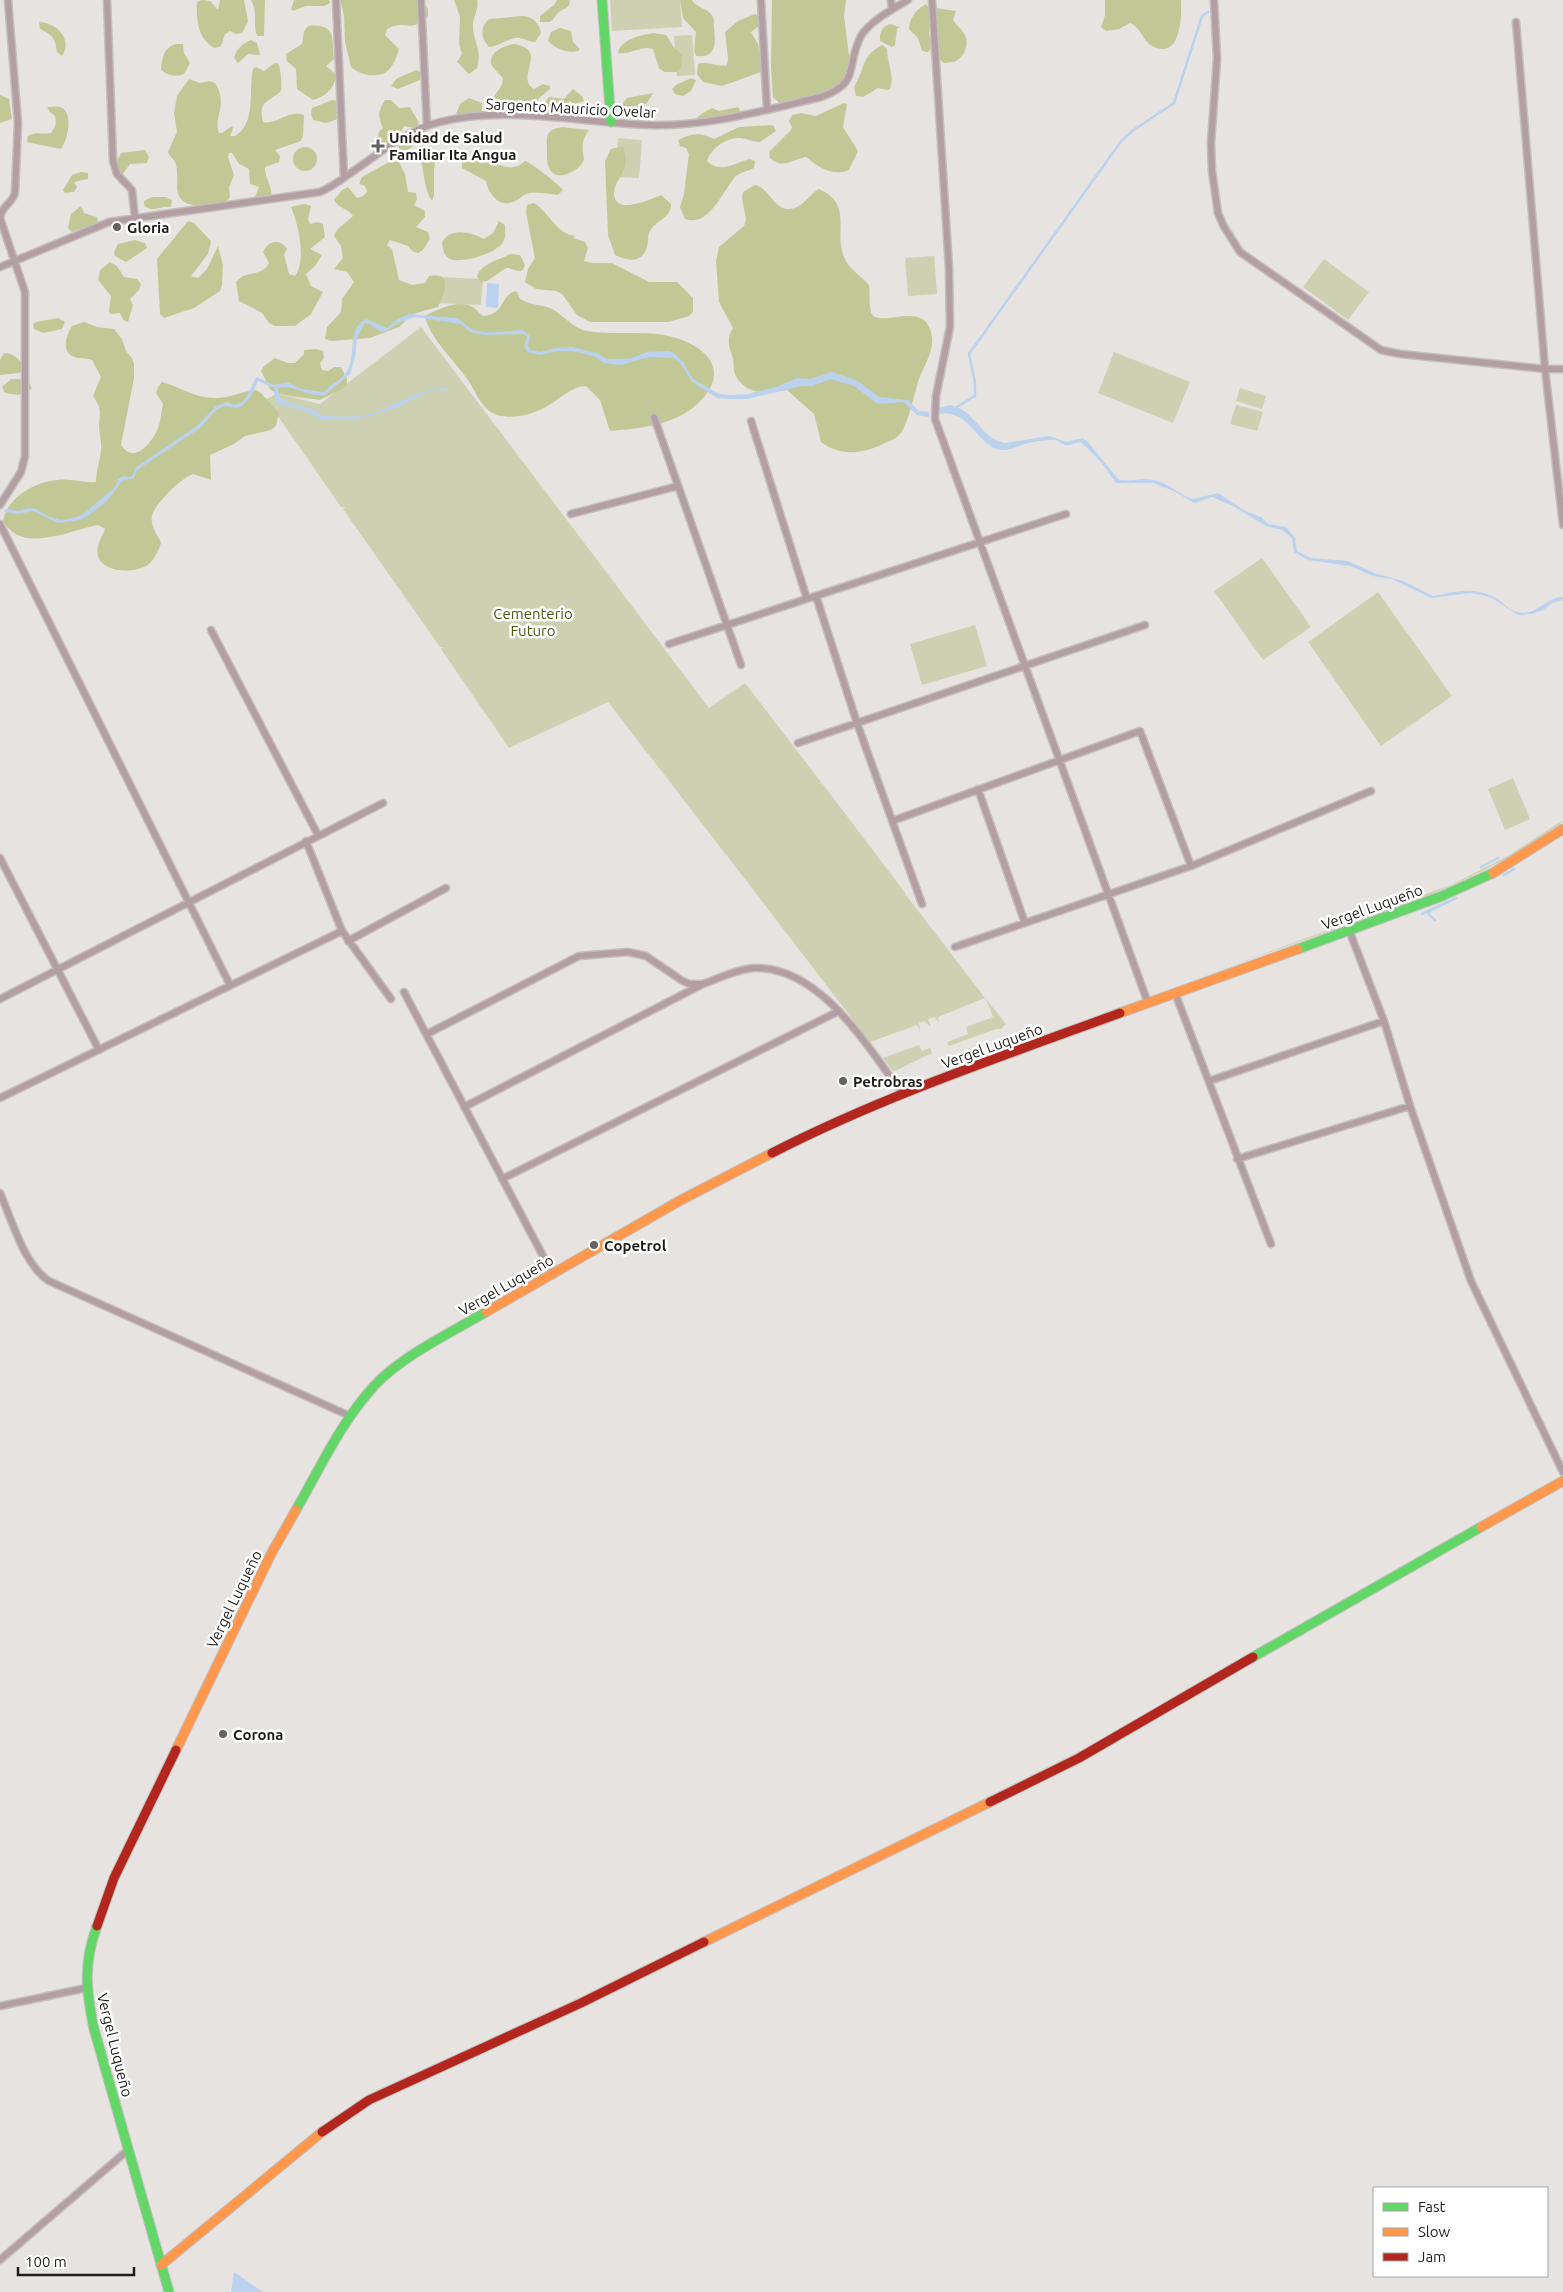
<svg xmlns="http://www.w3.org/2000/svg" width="1563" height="2292" font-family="Ubuntu,sans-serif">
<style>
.green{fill:#ced1b1}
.forest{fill:#c2c895}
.water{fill:#bbd1ed}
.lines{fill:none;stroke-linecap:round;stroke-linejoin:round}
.stream{stroke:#bbd1ed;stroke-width:2.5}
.street-casing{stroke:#c2bfbd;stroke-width:9}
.fast-casing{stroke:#c2bfbd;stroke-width:11}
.slow-casing{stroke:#c2bfbd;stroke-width:11}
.jam-casing{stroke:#c2bfbd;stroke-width:11}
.street{stroke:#b39fa3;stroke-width:6}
.fast{stroke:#63d668;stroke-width:9}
.slow{stroke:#ff974d;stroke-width:9}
.jam{stroke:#b3261e;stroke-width:9}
.poi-dot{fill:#65625f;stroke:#fff;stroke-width:2}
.labels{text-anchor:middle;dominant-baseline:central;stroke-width:5;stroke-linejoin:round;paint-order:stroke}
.street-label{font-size:15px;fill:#1f1d1a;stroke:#fff}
.poi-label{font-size:15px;font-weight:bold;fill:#1f1d1a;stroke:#fff;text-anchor:start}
.park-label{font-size:15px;fill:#4f5715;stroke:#fff}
</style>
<rect width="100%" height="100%" fill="#e7e3e0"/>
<path class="green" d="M610 0H680L682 27 612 31Z
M692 35 695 75 677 76 674 36Z
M618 138 642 140 639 178 616 177Z
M934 256 937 294 908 296 905 258Z
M1324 259 1369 292 1348 320 1303 287Z
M436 277 483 279 481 305 435 303Z
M421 327 709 708 745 683 821 782 819 784 822 783 906 894 904 896 906 895 985 998 938 1017 939 1022 934 1017 928 1019 931 1025 930 1026 924 1021 919 1023 920 1030 917 1025 870 1042 728 857V855L727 856 649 755 650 753 648 754 608 702 509 748 441 649 444 647H440L343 509 346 507H341L266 399 275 395V398L279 394 320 404Z
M1114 352 1190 382 1173 423 1098 393Z
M1240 388 1266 396 1262 409 1236 401Z
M1236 405 1263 412 1257 431 1230 424Z
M1262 558 1311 627 1263 660 1214 591Z
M1378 592 1452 696 1381 746 1308 642Z
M975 625 987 666 922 685 910 644Z
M1513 778 1530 819 1505 830 1488 789Z
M1563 820C1560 826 1551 830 1545 834 1507 861 1465 880 1422 898L1201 977 1453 884 1508 856Z
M986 999 1006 1024 1001 1029H996L949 1046 947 1042 968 1034 966 1027 993 1017Z
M919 1045 922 1051 930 1048 932 1053 895 1071 892 1070 883 1058Z"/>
<path class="forest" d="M202 0 210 1 218 10 220 0H244L248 21 242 33 236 34 230 31 225 34 221 46 215 48C198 40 196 19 197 2Z
M251 0H265L264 36H257C252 22 259 15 251 0Z
M294 0H329L330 3 324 6H306L293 11 291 9Z
M340 0H421L428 9V16C408 35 407 18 387 29L385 35 399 49C397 55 395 62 391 67 383 80 360 76 351 67L345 42 344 15Z
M454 0H477C479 9 474 15 473 24 472 42 483 48 477 68L469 74 457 62 462 54 459 44 460 17Z
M557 0H570C569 10 565 7 559 12 556 14 554 19 550 22H540V16L554 5Z
M680 0H692C696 8 709 8 713 17 715 21 713 26 714 29 716 43 716 59 696 56L694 50 696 32 683 18Z
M772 0H846L844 16 851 71C836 97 809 99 783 106L773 97 771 68Z
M1105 0H1181C1182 16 1181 61 1152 46 1142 40 1141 27 1130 23L1119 29 1106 31 1101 27 1105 15Z
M926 4C934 14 928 23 929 34 930 38 931 42 932 47L928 52 922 51 918 38 909 29C910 18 915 10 926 4Z
M935 8 956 11 953 20C956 25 960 27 963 32 971 42 965 57 954 62L944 63 938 58Z
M755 14 761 17 762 24 751 32 758 44 763 70 761 72 722 86 703 82 697 74 698 64C708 60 717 68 727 65L728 59 725 32 738 21Z
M523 16C534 17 539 23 541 33L535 42C528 42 522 37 515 38 506 40 497 47 489 47 481 38 479 28 489 19Z
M39 22C57 23 73 39 62 56L57 52C55 38 53 35 40 29Z
M890 24 900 27 897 29 895 45 892 47 880 41C879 33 883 26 890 24Z
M308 26C336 23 332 38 334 59L326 66 336 74C336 87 325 97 313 100L297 89 296 69 287 61 286 54 302 44 304 31Z
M560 28 571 31 573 42 580 49 578 51C568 54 554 48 548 41L551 32Z
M653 33 666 35 673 46 682 55 681 67 677 72H664L659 68 653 49C642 45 630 55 618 53 620 40 640 35 653 33Z
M251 40 257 43 260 55 248 54 238 63 234 58C236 49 242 44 251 40Z
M176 44H183L184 53 190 63 184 74C175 77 168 76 161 70 162 58 164 47 176 44Z
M514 44C550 50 514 77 534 89L543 84 550 86V89L538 99 537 112 534 114H517L508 110 491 113C486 97 502 93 503 79 501 75 491 67 491 63 489 52 506 45 514 44Z
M882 45 887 49C887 63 895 75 890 89L888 90 878 88 863 97 856 96 854 87C866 68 860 57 882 45Z
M275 63H278C281 70 282 84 281 91 268 103 258 100 263 122 278 125 288 109 304 115L303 135 301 141 275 150 280 156 279 162 265 167C264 178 274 188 271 198L257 200 255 197 259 187 250 184 249 169 239 164 232 153H229L228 157 234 175 229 187 230 197 226 202C211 205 179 213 177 188 177 180 178 173 176 165 175 160 170 157 168 152L177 132 174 113 177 96 189 79 200 83 209 81 215 83C229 104 213 117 219 133H222L232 126 233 128 230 136H235C257 123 248 90 253 69L256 67 264 71Z
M416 70 422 73 420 80 398 89 391 86 396 79Z
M691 78 696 80 691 91 683 96 675 94 672 89 676 85Z
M573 89 582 96 584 101 575 104 569 101 567 112 561 116 543 114V105L549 97 564 99Z
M653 93 647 103C639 106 637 114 628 114L623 110V103L627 98Z
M0 95 9 99 12 119 0 123Z
M469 98 482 103V113L459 116 456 114 460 104Z
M332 100 338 101 340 110 336 115 338 119 326 123 313 120 311 114 312 108Z
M385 100H391L399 108 410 107 419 123 415 128 404 126 395 144 386 147 379 145 377 139 379 132 383 128C378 116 377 113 385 100Z
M844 103 847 104 843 127 858 151 849 170C833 177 818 167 806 157 793 159 782 170 770 158L769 152 791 130 792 127 789 121 792 115 801 113 816 116Z
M47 107C51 107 57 106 60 107 75 112 67 141 61 149L27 142 28 136C36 131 42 135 51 133 55 127 57 124 55 116L50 112Z
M738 107 740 110 739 114 694 122C697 116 706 111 712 108L719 111Z
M773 125 776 131 760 142C753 142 747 139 741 138 727 137 711 148 707 161 721 174 734 163 750 159L755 161 754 168C748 171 741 172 736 176 723 190 709 228 685 219L680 207 684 194 689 154 686 148 680 146 678 140C693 133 699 132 714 139L739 127Z
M562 127 589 130C581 140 582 149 584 160 580 167 576 170 570 173 552 181 546 168 547 153 547 137 544 130 562 127Z
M427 130C425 134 410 150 405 152 401 155 397 153 393 152L411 134Z
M623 146C625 152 626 159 625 166 623 175 615 182 614 192 613 217 651 199 661 195L671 204C671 219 657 219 650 231 647 236 649 241 647 246 643 264 627 261 615 255L608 235 605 161 611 149Z
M293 159a12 12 0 1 1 24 0a12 12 0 1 1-24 0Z
M145 150 149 157 147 163 130 164 122 175 117 171V161L121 153Z
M427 150 433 153 436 159 434 169V195L432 201C423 188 425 170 419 156Z
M468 158C475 159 482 159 488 161 501 165 513 173 525 161 532 163 558 184 563 190L558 195C549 194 539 192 530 193 523 194 519 200 513 202 499 208 488 193 486 181L462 168V162Z
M391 161 399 162 405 174 408 192 416 193 417 199 414 205 425 211V217L416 227 428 232 430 239 423 250 418 253 412 251 408 246 390 240 387 245 392 249 399 280 412 285 425 283 429 276C454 271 444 295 438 307L413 314 399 327 370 338 331 341 325 339 327 327 341 312 342 299 354 282 347 272 334 269 343 258 341 246 334 236 337 230 353 216C348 208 339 209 334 200L342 190 348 187 357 198 363 196 367 192 365 186 359 184 362 177Z
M81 172 88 173V179L74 182 77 187 74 192 65 193 63 190 72 175Z
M755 185C771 188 775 217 797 207 806 203 811 193 819 189 854 205 833 231 844 257 848 268 862 277 869 285 870 293 869 304 871 312 877 330 920 301 930 329 937 348 925 363 919 379 914 394 909 421 901 433 897 438 891 441 885 443 863 454 841 457 821 442L814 414 787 390C767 393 745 396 735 374 733 369 734 363 733 358 729 347 726 339 733 328L719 302 716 261 719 247 744 226 746 219 742 198 743 192Z
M152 197H166L172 200 171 207C160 205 153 214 144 205V201Z
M534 203C550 213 555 233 575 236L573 238 585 242 588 248 584 261 592 263H612L649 282H677L693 298V312L689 316 668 322H590L577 315 562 294 556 291 536 289 525 282 528 269 535 258 526 212 527 205Z
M304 204 311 206 308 219 310 224 317 222 323 224 325 237 310 249 322 255 315 266 306 274 311 286 323 292 311 314 295 326H275L269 323 262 313 239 301 236 282C246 269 262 278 269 263L263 252C268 241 279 237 287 249L284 255 289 274 295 276C307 260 298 224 291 207Z
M81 206 84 213 97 217C100 225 92 229 86 231L80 229 72 232 68 228 71 214Z
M188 221 194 223 211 241 208 254 191 276 198 278 207 269 218 246 223 265 222 285 220 291 194 308 164 318 160 314 157 259Z
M499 221 505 225C505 229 506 237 504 240 500 253 461 264 450 259 443 255 443 249 442 242 451 227 471 232 484 239L493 233Z
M135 240 145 243 147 248 126 262 115 256 114 252 118 244Z
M510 254 520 255 525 265C522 277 513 267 506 268L487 281 480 282 477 276C482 263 499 260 510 254Z
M110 262 117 266 124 277 137 279 141 284 139 290 130 299 133 305 128 322 123 320 120 313 110 314 109 311 111 296 98 280 100 270Z
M515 291 517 292 520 299C532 306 542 304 552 309 563 315 574 329 587 331 612 335 639 331 664 335 696 341 732 363 704 397 680 425 644 428 610 431L600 400 586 386C572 386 561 398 549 405 534 415 504 423 488 410 477 400 474 387 465 376 452 358 430 338 425 316 438 309 461 298 474 308 478 310 479 314 483 316 506 314 498 298 515 291Z
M58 318 65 322 62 329 43 333 34 329 33 324 36 322Z
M84 322 97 327 114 329 122 339 126 351 132 358 134 364V378L121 445C134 465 152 443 158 428 161 421 161 412 163 404L156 393 158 387 162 382C181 387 196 399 216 398 230 398 242 391 256 390L261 393 279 413 276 426 271 430 245 436 234 444 210 455 211 480 193 474C182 477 154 505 152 516 150 525 157 535 161 542 160 549 155 557 150 563 139 574 103 574 98 556 95 548 102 536 105 529L98 525C70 530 22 555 3 521 7 498 34 482 57 480 70 478 83 483 96 482 96 470 100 461 101 450 102 442 99 434 99 426 100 410 102 410 93 396L101 377 92 360C87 358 84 359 79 358 60 356 65 337 72 326Z
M317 349 323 351 324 358 320 363 322 370 328 371 334 367H341L347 379V385C342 390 327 396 320 400 309 398 276 396 270 389 267 383 264 377 261 371L264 366 275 358 288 363H295L304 354V350Z
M4 353C14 353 21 360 25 369L19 373 0 375V360Z
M11 379C22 379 28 378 32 389L18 395 5 393 2 387Z"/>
<path class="water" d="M487 283 499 284 498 308 486 307Z
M409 314 456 318C464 321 468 329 477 331 492 334 507 331 522 330L530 336 528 346 530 350 541 352 556 348 572 347 597 353 607 359H619L632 358 647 352 669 351 674 353 683 362 693 379 719 394 730 395 748 394 776 387 797 378 810 379 832 372 858 381 879 397 908 400 919 411 929 412V417L917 415 903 402 878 404 854 386 831 379 812 386H802L747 399H729L717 398 692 382 681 364 674 358 649 357 621 365 604 363 596 357 573 351H558L541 355 530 353 526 350 524 346 527 337 523 334 485 335 470 332 461 324 415 317 398 323 387 331 382 332 367 323 364 324 357 338 355 358 350 374 325 395C308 398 292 383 278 388L279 396C287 404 298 405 308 408 313 409 317 412 321 415 327 417 353 417 360 416 384 413 428 383 448 389V392L443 390 430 391 398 407 357 419H320L306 411 280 404 275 400 274 388 258 381 252 395 242 406 237 408 225 406 217 409 200 428 137 470 134 478 122 481 107 501 88 516 79 520 58 523 33 511 18 514 4 512 5 509 19 511 28 508 36 509 50 517 61 520 77 517 86 512 116 486 118 479 123 476 129 477 133 475 135 468 198 425 216 406 227 402 235 405C249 402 249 386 257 377L274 385 287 382 301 389 324 392C330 384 342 380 347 371 357 356 346 328 366 319L387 328 396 320Z
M950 405C953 406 958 407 961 409 978 419 984 439 1005 443L1049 436 1067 442 1082 438 1087 441 1119 480C1131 482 1142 477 1154 480 1169 483 1179 495 1193 499L1218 493 1245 511 1261 517 1268 524 1286 527 1295 538 1297 551 1311 558 1347 561 1377 574 1403 581 1433 596C1456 592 1471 586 1494 597 1502 601 1508 610 1517 612 1537 617 1547 596 1563 597V600L1552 603 1543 610 1531 614 1518 615 1492 598 1482 595 1470 593 1431 598 1392 579 1373 576 1350 566 1308 560 1294 552 1292 538 1282 530 1266 526 1233 506 1212 497 1194 503 1174 491 1153 483H1116L1101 462 1081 442C1076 442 1070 446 1066 445 1062 445 1059 441 1056 440 1053 439 1033 442 1029 443 1019 445 1007 453 996 449 974 439 968 410 940 414L939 408Z
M234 2272 263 2292H231Z"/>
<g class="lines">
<path class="stream" d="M955 408 975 396V382L969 354 1122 140 1135 129 1174 103 1202 16 1208 12
M1481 867 1498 858
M1504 875 1514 869
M1429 911V915L1435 920
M1422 914 1456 898"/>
<defs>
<path id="street" d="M107 0 113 161 117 174 132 190 135 219
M336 0 344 178
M421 0 427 126
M761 0 767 110
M891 0 892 9
M932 0 949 268 950 327 936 396 935 419 1148 1003
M1214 0 1217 59 1211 143 1212 171 1218 213 1223 225 1240 252 1381 350 1400 354 1545 369H1563
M1516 22 1545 369 1563 525
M0 267 109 222 320 192C332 187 341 180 352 172 380 153 407 130 440 122 506 105 582 123 649 125 707 127 765 110 821 97 862 82 845 66 861 36 870 21 893 9 908 0
M654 417 741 665
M751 421 807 599
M0 505 21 472 25 456V292L0 218C1 206 12 204 15 193L18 123 8 0
M571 514 678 486
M0 524 230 985
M816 596 857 723 922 904
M211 630 318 835
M669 644 1066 514
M798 743 1145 625
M978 789 1025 923
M892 821 1140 731 1191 866
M306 841 342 931 391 999
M0 858 99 1050
M1349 930 1384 1021 1410 1106 1471 1281 1563 1472
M348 941 446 888
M955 947 1191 866 1371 791
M404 992 553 1275
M1175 993 1271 1244
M0 999 383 803
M427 1034 579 956 628 952 646 956 681 980 689 984H702
M1209 1081 1384 1021
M0 1098 342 931
M464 1107 703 984C720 978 737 969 754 968 821 966 867 1047 903 1094
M1237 1159 1410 1106
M502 1179 839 1011
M0 1193C12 1220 24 1265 49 1281L350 1416
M0 2006 86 1988
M0 2260 128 2150"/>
<path id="fast" d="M602 0 611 122
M1298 949 1442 896 1493 873
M296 1510C320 1468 341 1422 374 1386 402 1356 450 1333 486 1312
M1253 1657 1481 1527
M97 1926C83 1964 86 1990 94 2029L169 2292"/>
<path id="slow" d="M1493 873 1563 829
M1120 1013 1298 949
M486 1312 681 1200 772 1153
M1481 1527 1563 1481
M176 1750 271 1554 296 1510
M704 1942 990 1802
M161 2265 322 2132"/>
<path id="jam" d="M772 1153C883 1096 1003 1056 1120 1013
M990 1802 1079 1758 1253 1657
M97 1926 114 1878 176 1750
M322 2132 369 2100 581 2003 704 1942"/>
</defs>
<use href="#street" class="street-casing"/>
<use href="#fast" class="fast-casing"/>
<use href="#slow" class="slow-casing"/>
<use href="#jam" class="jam-casing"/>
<use href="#street" class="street"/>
<use href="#fast" class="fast"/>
<use href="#slow" class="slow"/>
<use href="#jam" class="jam"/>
</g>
<g class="poi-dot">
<path d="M375.5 138.5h5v5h5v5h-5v5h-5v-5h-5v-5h5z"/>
<circle cx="117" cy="227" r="5"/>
<circle cx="843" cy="1081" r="5"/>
<circle cx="594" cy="1245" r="5"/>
<circle cx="223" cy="1734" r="5"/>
</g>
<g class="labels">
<g class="street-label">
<text transform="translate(571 108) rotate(3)">Sargento Mauricio Ovelar</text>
<text transform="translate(1372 907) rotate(-20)">Vergel Luqueño</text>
<text transform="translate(992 1046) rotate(-20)">Vergel Luqueño</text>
<text transform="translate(506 1285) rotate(-30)">Vergel Luqueño</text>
<text transform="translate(234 1599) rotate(-64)">Vergel Luqueño</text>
<text transform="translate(115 2045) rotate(76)">Vergel Luqueño</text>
</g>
<g class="poi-label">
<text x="389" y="137">Unidad de Salud<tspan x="389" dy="17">Familiar Ita Angua</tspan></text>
<text x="127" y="227">Gloria</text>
<text x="853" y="1081">Petrobras</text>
<text x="604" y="1245">Copetrol</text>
<text x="233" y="1734">Corona</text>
</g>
<g class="park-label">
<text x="533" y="613">Cementerio<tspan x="533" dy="17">Futuro</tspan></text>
</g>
</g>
<rect x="1373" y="2187" width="175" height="90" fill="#ffffff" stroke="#a5a5a3"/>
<rect x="1383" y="2203" width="25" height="8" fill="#63d668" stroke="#a5a5a3"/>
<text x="1418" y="2212" font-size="15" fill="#1f1d1a">Fast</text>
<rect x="1383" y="2228" width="25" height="8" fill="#ff974d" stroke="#a5a5a3"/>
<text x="1418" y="2237" font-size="15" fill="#1f1d1a">Slow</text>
<rect x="1383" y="2253" width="25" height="8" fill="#b3261e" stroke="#a5a5a3"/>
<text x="1418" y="2262" font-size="15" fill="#1f1d1a">Jam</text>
<path d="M18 2267v8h116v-8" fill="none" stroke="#1f1d1a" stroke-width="2.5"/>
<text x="25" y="2267" font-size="15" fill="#1f1d1a" stroke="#ffffff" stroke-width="4" paint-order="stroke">100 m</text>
</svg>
